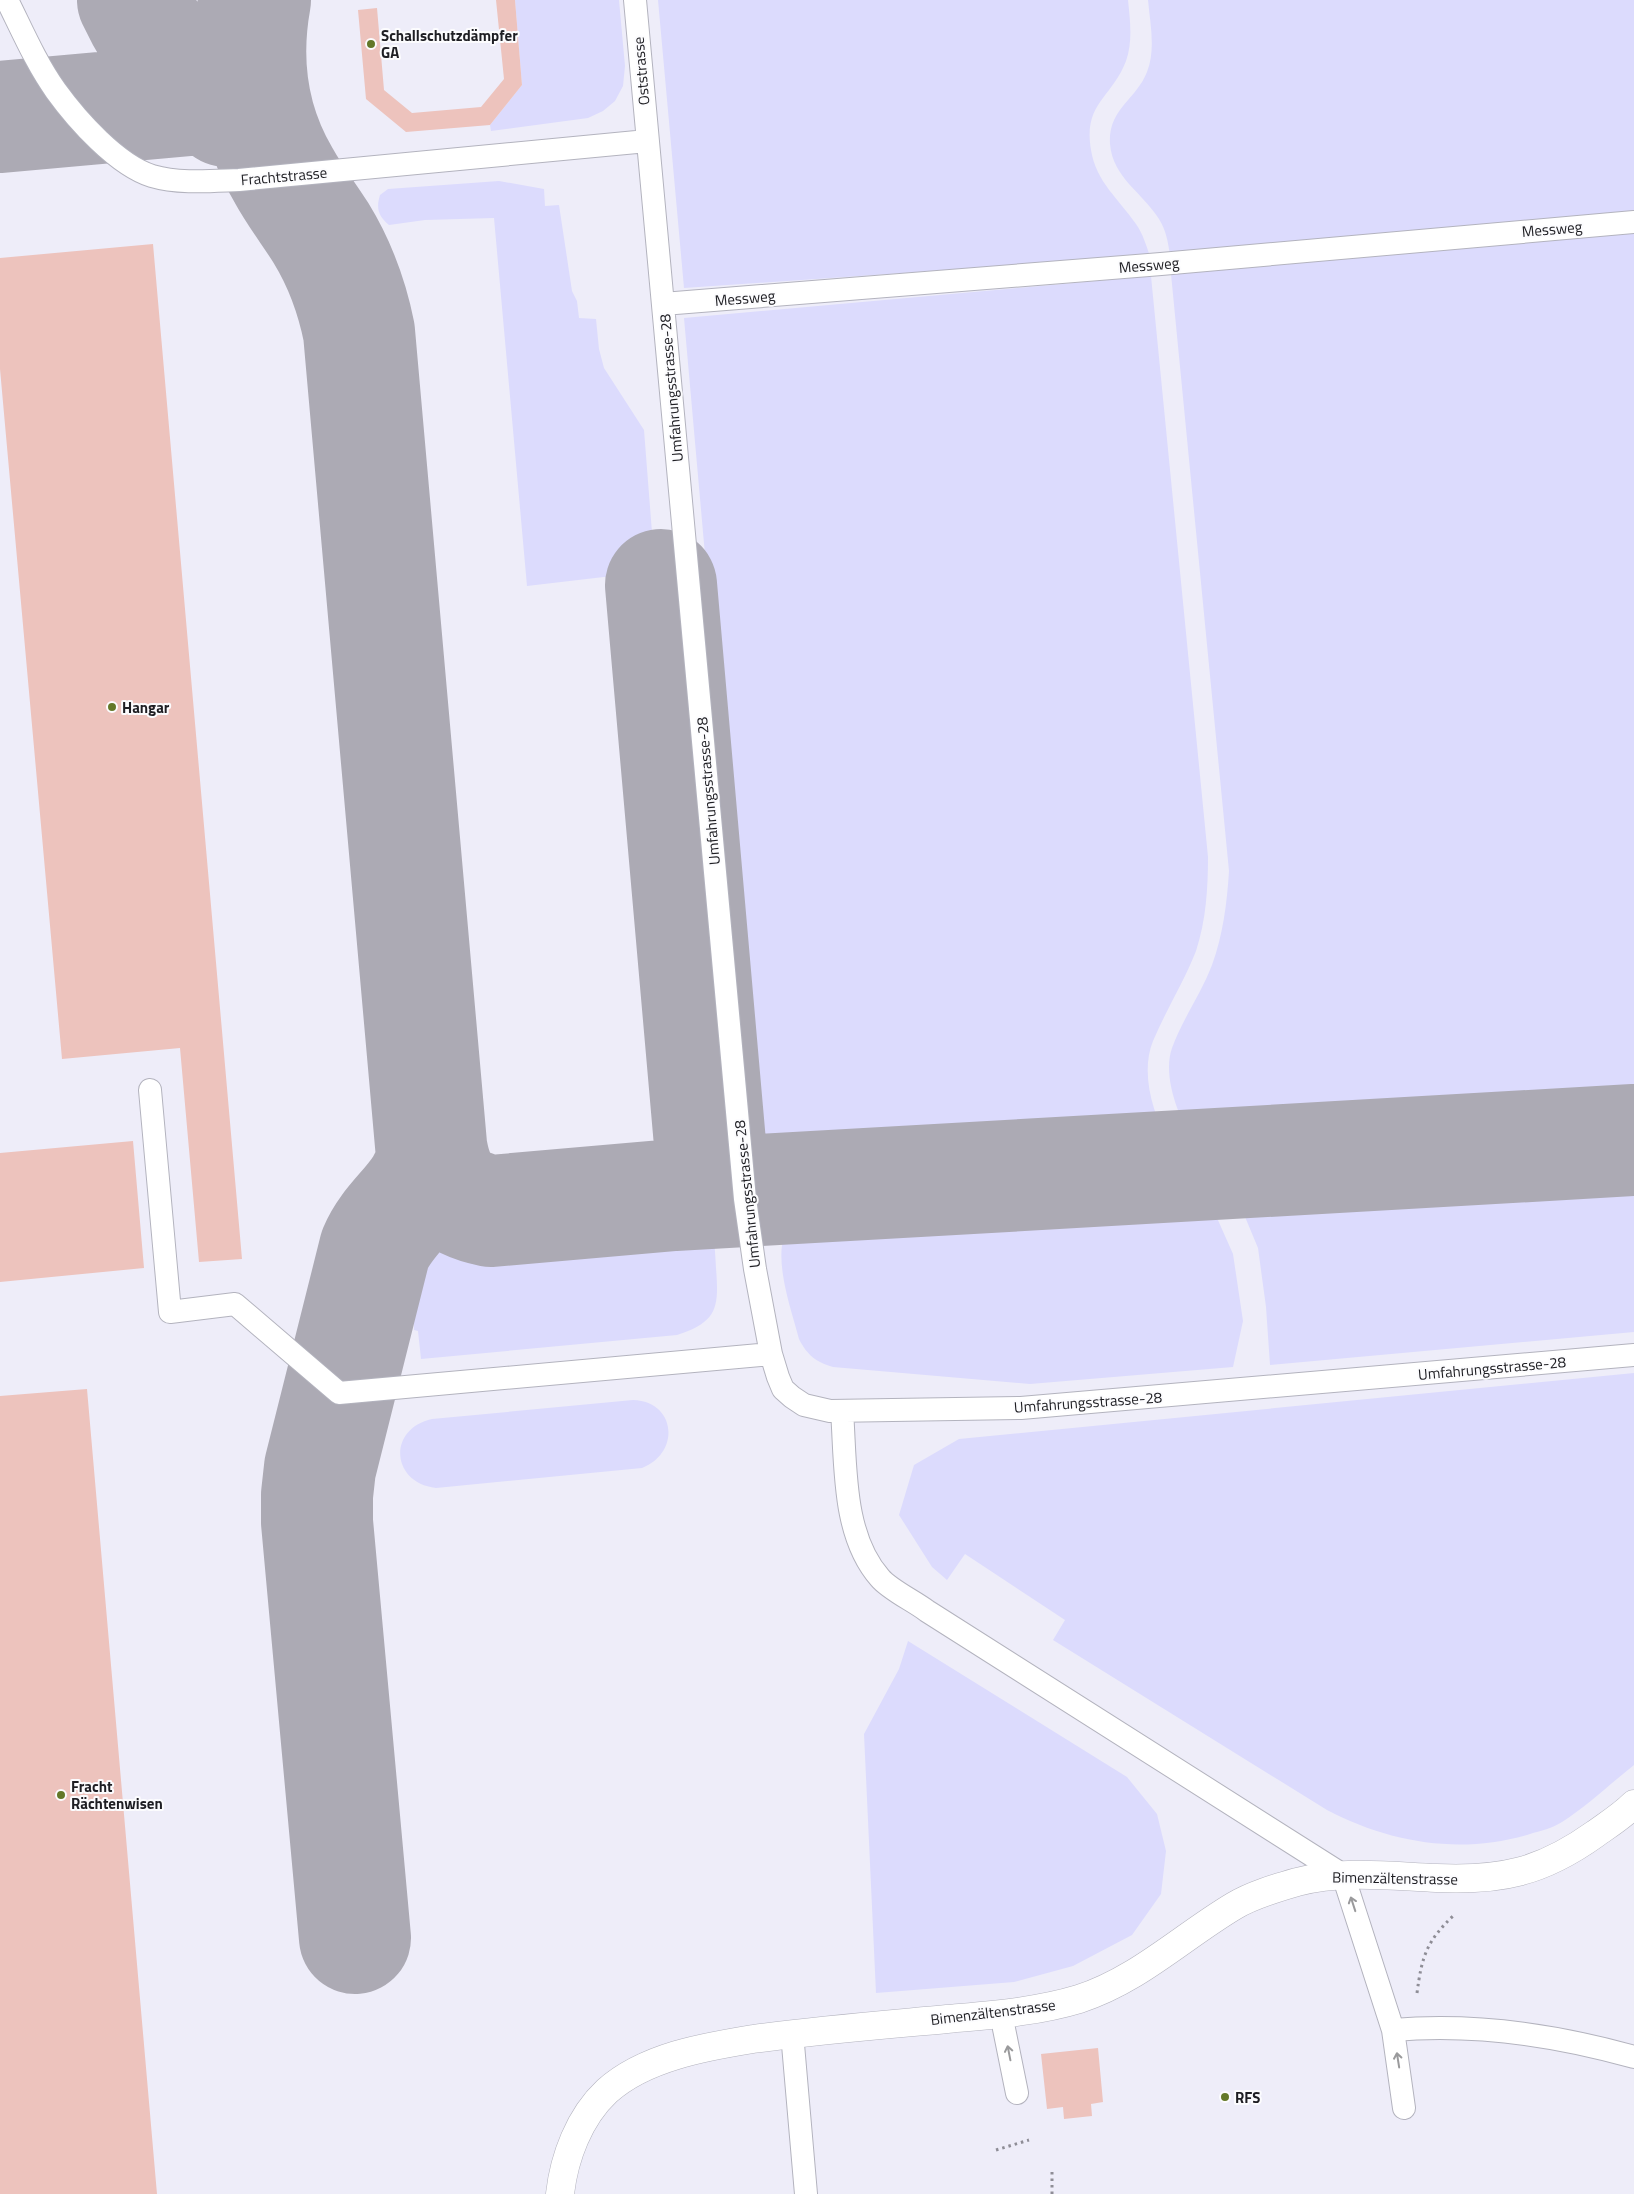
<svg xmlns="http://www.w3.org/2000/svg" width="1634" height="2194" font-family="'Titillium Web',sans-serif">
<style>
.green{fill:#dcdbfd}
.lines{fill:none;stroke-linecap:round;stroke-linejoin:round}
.taxiway{stroke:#acaab4;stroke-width:112}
.building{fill:#edc3bd}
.service-casing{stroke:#b3b3be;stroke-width:24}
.minor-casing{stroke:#b3b3be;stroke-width:29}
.path{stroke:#8e8d96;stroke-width:3;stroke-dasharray:2.5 4;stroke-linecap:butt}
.service{stroke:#fff;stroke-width:22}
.minor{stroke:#fff;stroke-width:28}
.oneway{stroke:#9a9a9c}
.poi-dot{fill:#637829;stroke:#fcfcfe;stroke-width:2}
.labels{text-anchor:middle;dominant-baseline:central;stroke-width:4;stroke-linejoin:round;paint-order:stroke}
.poi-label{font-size:15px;font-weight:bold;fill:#1e1e23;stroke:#fcfcfe;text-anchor:start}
.street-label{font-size:15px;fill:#1e1e23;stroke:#fcfcfe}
</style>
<rect width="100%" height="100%" fill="#eeedf9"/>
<path class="green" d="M515 0H619L625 66 623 86 615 101 603 111 588 118 491 131 490 125 522 85Z
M658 0H1128C1130 20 1133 41 1126 61 1112 98 1083 103 1091 150 1096 182 1119 199 1136 224 1143 234 1146 245 1150 256L684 288Z
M1148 0H1634V211L1170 255C1168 242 1166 230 1159 219 1142 192 1113 178 1110 144 1108 109 1136 100 1147 72 1156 49 1150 23 1148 0Z
M499 181 544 189 545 206 559 205 572 291 577 301 579 318 596 319 599 349 604 368 644 430 655 571 527 586 494 218 425 220 389 225C378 216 376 208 380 195L388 189Z
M1634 233V1117L1195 1142C1179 1120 1162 1076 1172 1048 1182 1020 1201 994 1212 965 1223 935 1227 903 1229 871L1171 274Z
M1151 276 1208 857C1208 888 1206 921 1196 951 1184 982 1166 1010 1153 1041 1140 1073 1153 1114 1169 1143L799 1164C774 1159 762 1141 755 1118L684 318Z
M1634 1166V1332L1270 1365 1266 1307 1258 1248 1233 1188Z
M1205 1191 1233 1254 1243 1321 1233 1367 1030 1384 833 1367C816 1362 807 1355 799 1339 792 1311 769 1250 790 1226 796 1219 805 1215 813 1212Z
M712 1217C714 1234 715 1251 716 1268 719 1307 718 1322 677 1335L421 1359 418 1331 414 1330 411 1241Z
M1634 1373V1765C1610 1784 1587 1806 1562 1822 1553 1828 1540 1831 1530 1834 1461 1855 1390 1843 1327 1810L1053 1640 1065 1620 965 1554 947 1580 932 1567 899 1515 914 1465 959 1439Z
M633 1400C676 1401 681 1453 642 1468L436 1488C391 1483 387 1429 432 1419Z
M908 1641 1127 1777 1157 1814 1166 1851 1161 1894 1132 1935 1073 1966 1014 1982 876 1993 864 1734 899 1669Z"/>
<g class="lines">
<path class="taxiway" d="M133 0C154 45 184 84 226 111
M255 0C244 61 252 122 284 176 295 196 309 214 321 233 340 264 352 297 359 332L432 1156C426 1197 390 1213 375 1249L320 1468 317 1495V1522L355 1938
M0 117 200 99C213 96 226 91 234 80 242 68 251 17 255 0
M661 585 711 1155C706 1177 697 1189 674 1195
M432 1152C439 1189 455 1204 491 1211L674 1195 1634 1140"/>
</g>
<path class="building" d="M496 0H515L522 85 490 125 406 132 366 99 358 10 377 8 384 90 412 113 481 107 504 79Z
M153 244 242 1259 199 1262 180 1048 62 1059 0 369V258Z
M133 1141 144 1268 0 1282V1153Z
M87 1389 157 2194H0V1396Z
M1098 2048 1103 2102 1091 2104 1092 2116 1064 2119 1063 2107 1047 2109 1041 2054Z"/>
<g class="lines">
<defs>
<path id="service" d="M7 0C22 30 36 63 56 91 77 120 117 165 152 176 179 184 211 181 239 180L647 141
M635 0 745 1199 755 1269 771 1354 778 1377 783 1389 792 1397 804 1405 830 1411 1021 1408 1634 1355
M663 304 1161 264 1634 222
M150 1090 170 1312 235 1304 339 1393 771 1354
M842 1411C846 1465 842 1535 880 1578 890 1590 914 1601 927 1611L1343 1875 1393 2030 1404 2108
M1001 2014 1017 2093
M1393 2030C1475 2023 1556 2035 1634 2057
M792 2033 806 2194"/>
<path id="minor" d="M560 2194C564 2158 579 2117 607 2091 645 2057 704 2047 753 2039 818 2030 882 2025 947 2019 991 2015 1036 2012 1079 1999 1138 1980 1182 1937 1234 1906 1252 1895 1276 1888 1297 1882 1343 1870 1389 1876 1436 1878 1501 1881 1542 1872 1595 1834 1609 1824 1622 1816 1634 1804"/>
</defs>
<use href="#service" class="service-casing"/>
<use href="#minor" class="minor-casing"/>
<path class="path" d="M1417 1993C1422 1956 1426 1942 1454 1915
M996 2150 1029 2140
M1052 2194V2172"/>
<use href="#service" class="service"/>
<use href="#minor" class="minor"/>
</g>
<defs><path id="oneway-shaft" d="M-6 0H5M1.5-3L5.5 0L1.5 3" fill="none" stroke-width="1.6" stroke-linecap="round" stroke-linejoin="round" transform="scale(1.25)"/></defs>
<g class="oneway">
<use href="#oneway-shaft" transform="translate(1353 1904) rotate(-108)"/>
<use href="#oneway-shaft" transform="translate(1009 2053) rotate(-101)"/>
<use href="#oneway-shaft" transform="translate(1398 2060) rotate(-99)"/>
</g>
<g class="poi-dot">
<circle cx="371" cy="44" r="5"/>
<circle cx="112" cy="707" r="5"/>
<circle cx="61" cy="1795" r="5"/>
<circle cx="1225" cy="2097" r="5"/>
</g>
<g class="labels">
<g class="poi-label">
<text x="381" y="35">Schallschutzdämpfer<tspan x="381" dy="17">GA</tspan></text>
<text x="122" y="707">Hangar</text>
<text x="71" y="1786">Fracht<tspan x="71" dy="17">Rächtenwisen</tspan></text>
<text x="1235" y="2097">RFS</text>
</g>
<g class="street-label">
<text transform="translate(641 71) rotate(-95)">Oststrasse</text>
<text transform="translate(284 176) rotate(-5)">Frachtstrasse</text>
<text transform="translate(1552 229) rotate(-5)">Messweg</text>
<text transform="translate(1149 265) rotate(-5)">Messweg</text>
<text transform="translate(745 298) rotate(-5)">Messweg</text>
<text transform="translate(671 388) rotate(-95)">Umfahrungsstrasse-28</text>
<text transform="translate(708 791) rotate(-95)">Umfahrungsstrasse-28</text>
<text transform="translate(747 1194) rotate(-96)">Umfahrungsstrasse-28</text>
<text transform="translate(1492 1368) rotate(-5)">Umfahrungsstrasse-28</text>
<text transform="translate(1088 1402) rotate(-4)">Umfahrungsstrasse-28</text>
<text transform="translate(1395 1878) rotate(1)">Bimenzältenstrasse</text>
<text transform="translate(993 2012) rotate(-7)">Bimenzältenstrasse</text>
</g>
</g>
</svg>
